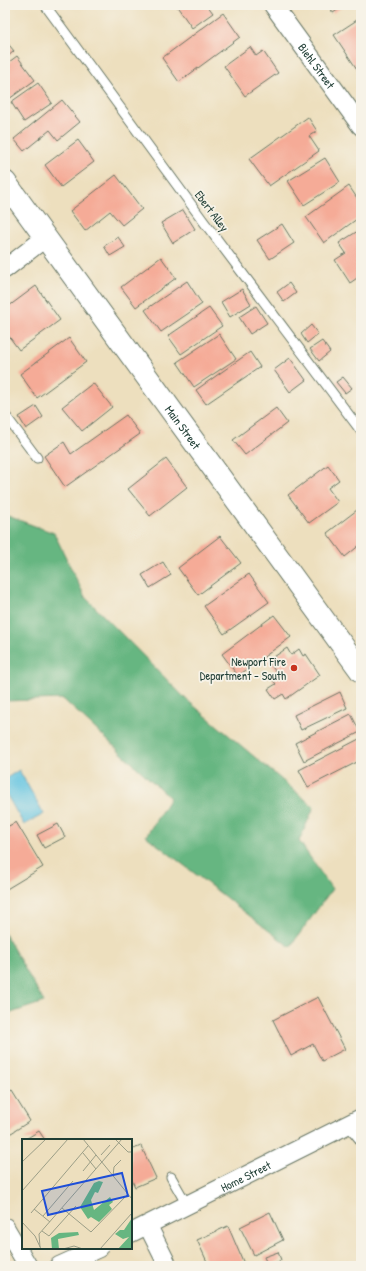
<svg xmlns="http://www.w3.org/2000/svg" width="366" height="1271" font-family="'Patrick Hand',sans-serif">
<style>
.forest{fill:#66b681;stroke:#427a5a}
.water{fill:#63c4e1;stroke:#41808a}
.building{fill:#f5ab97}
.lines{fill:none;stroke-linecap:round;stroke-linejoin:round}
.service-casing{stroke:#677664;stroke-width:11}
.minor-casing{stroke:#677664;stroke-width:20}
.tertiary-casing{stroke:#677664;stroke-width:24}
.service{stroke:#fff;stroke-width:9}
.minor{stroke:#fff;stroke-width:18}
.tertiary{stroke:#fff;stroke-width:22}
.poi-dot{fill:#c8321e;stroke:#f7f3e8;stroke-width:1.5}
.labels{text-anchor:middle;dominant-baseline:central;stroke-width:3.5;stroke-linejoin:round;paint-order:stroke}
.street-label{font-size:12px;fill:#1f3d34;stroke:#f7f3e8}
.poi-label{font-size:12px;fill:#1f3d34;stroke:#f7f3e8;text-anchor:end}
.inset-road{fill:none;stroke:#9b9e87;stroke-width:1}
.view{fill:#1d4ed8;fill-opacity:0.15;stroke:#1d4ed8;stroke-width:2}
.inset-edge{fill:none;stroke:#1f3d34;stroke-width:2}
</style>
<rect width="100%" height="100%" fill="#f7f3e8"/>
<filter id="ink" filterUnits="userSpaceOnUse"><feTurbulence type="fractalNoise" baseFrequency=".025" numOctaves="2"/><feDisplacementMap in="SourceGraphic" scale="8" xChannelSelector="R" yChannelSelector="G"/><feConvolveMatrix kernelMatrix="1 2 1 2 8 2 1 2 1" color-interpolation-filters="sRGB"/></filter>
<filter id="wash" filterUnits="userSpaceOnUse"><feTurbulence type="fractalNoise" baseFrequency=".012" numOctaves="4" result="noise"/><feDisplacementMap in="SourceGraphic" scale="16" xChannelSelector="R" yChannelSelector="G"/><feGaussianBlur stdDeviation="0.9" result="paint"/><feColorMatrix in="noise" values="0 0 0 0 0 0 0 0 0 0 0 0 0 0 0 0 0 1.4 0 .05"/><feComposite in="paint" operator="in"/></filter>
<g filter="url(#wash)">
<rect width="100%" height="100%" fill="#eddfbe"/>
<path class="forest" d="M5 515 54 533 85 597 187 700 314 807 299 841 332 889 290 947 146 836 170 798 63 699 5 701Z
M5 934 44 1002 5 1015Z"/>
<path class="water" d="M19 770 44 814 24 825 5 792V779Z"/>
<g id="blocks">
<path class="building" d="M176 5H207L213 13 192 28Z
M328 5H345L333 13Z
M223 13 240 37 179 82 162 58Z
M357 20 361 25V75L334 35Z
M5 40 14 51 5 59Z
M250 47 256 56 263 51 278 73 245 96 224 66Z
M17 56 35 80 5 102V65Z
M38 83 52 103 24 122 11 102Z
M62 100 80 122 58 140 50 130 24 151 14 139Z
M308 117 317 131 309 136 319 151 269 186 249 159Z
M78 140 94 162 61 187 45 165Z
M325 158 340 182 304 205 288 181Z
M116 175 142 209 122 225 110 211 85 231 70 211Z
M349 186 361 204V216L324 243 306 217Z
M183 210 195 229 173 243 161 223Z
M282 224 294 243 270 259 257 240Z
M361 229V277L360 276 350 283 335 260 346 253 339 243Z
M118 237 125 247 110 256 104 246Z
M161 257 176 278 136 307 121 287Z
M187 281 202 304 161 332 145 310Z
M289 283 296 293 284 302 277 292Z
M36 286 60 320 19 350 5 331V309Z
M242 289 251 304 230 317 221 302Z
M256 306 267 323 250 334 239 317Z
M209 308 222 326 181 354 168 336Z
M311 325 318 334 307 343 301 334Z
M219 334 236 359 194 387 177 362Z
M69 338 86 362 37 398 20 374Z
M322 341 330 352 319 361 310 349Z
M250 352 260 367 206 404 196 390Z
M290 358 306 380 290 392 274 370Z
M343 377 352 388 345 393 336 382Z
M93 383 112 407 82 431 62 407Z
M36 406 43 417 26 429 19 417Z
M276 408 287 423 245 455 233 440Z
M126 415 140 434 65 487 44 456 64 442 71 454Z
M166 459 187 487 150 516 128 489Z
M328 465 339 480 328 488 338 502 309 523 288 495Z
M357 510 361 515V544L345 557 327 533Z
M220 536 241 563 198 595 178 568Z
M163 562 171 575 150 588 142 575Z
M249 574 269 602 224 634 204 606Z
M274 615 291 637 238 676 222 654Z
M287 648 291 655 299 649 303 656 306 654 320 675 286 699 283 694 275 699 268 689 276 684 272 679 278 675 268 661Z
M340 692 347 708 301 730 294 715Z
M351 714 360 732 304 761 295 743Z
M361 738V760L308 787 299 770Z
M16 822 43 867 5 890V828Z
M58 824 65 837 44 848 37 835Z
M318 997 345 1049 322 1061 313 1044 291 1056 273 1020Z
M12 1092 30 1121 5 1137V1096Z
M39 1131 45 1140H24Z
M141 1146 156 1178 135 1187 131 1178V1150Z
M270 1212 283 1240 254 1255 240 1227Z
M228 1226 245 1266H209L197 1240Z
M278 1252 281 1260 268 1266 264 1257Z"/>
</g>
</g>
<g filter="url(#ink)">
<use href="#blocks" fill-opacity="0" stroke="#677664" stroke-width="1"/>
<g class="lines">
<defs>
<path id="service" d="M45 5 204 222 361 431
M5 415 37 458
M348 1125 361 1141
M171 1177 187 1205"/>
<g id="minor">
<path id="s1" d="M273 5 361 126"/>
<path d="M5 269 45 238"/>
<path d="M148 1226 168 1266"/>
<path d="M5 1227 28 1266"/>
<path id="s2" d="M131 1233 361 1118"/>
<path d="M59 1266 99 1248"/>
</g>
<g id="tertiary">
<path id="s3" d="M5 182 361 671"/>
</g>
</defs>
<use href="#service" class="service-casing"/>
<use href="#minor" class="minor-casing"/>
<use href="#tertiary" class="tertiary-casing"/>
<use href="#service" class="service"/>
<use href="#minor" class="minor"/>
<use href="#tertiary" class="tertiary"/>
</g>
</g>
<circle class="poi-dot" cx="294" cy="668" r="4"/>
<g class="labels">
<g class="street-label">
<text stroke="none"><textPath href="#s1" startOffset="75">Biehl Street</textPath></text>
<text transform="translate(212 211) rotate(53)">Ebert Alley</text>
<text stroke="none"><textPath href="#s3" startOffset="303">Main Street</textPath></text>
<text stroke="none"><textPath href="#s2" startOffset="128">Home Street</textPath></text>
</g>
<g class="poi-label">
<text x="286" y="661">Newport Fire<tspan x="286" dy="14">Department - South</tspan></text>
</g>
</g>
<g transform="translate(22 1139)">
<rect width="110" height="110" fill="#eddfbe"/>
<path d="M77 42 81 43 76 54 73 53 69 61 72 71 88 58 91 63 87 66 90 70 77 83 69 78 66 80 58 68 72 44ZM110 79V110H96L107 98 101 100 93 95 98 91H102ZM56 93 57 96 36 100 37 110H30L29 99 37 94Z" fill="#66b681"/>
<path class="inset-road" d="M61 0 110 60M93 0 106 13H110M61 14 74 30M79 16 88 6M0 23 24 0M61 32 74 16M91 37 92 28 99 21M0 52 46 0M40 69 69 93 106 55M12 70 28 83M9 74 66 7M21 77 51 42M0 83 13 97 19 110M20 92 27 97 54 67M18 108 17 95 100 0M41 110 52 107 61 110M78 110 110 74"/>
<path class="view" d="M100 34 106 57 26 76 20 52Z"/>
<rect width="110" height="110" class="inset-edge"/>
</g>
<rect width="366" height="1271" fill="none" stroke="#f7f3e8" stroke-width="20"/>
</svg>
